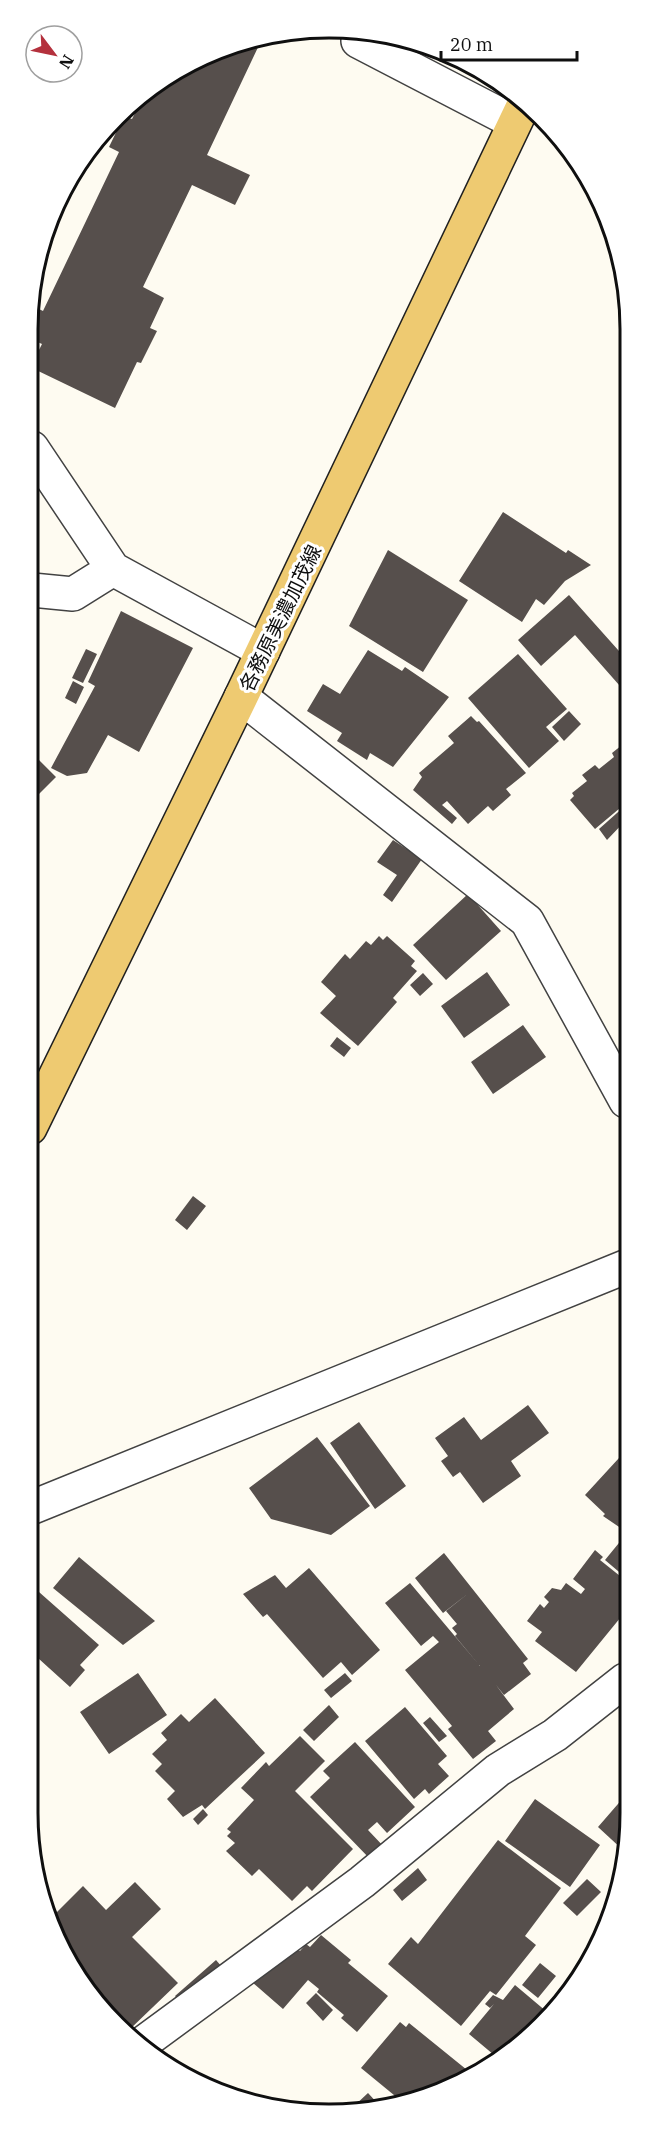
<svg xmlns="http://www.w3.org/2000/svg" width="657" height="2141" font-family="'IBM Plex Serif','Noto Sans JP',serif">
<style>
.building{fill:#564f4c}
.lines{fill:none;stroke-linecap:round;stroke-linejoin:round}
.minor-casing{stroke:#424242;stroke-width:36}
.major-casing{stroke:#202020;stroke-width:36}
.minor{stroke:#fff;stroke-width:33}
.major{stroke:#eeca71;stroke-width:33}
.labels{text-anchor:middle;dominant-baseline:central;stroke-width:6;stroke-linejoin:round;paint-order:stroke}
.street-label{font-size:20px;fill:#0f0f0f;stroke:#fff}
.rim{fill:none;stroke:#0f0f0f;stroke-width:3}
</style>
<rect width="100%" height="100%" fill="#fefbf1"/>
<path class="building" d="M253 40 260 43 207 155 250 175 235 205 192 185 143 287 164 298 150 328 157 331 141 363 137 362 115 408 32 368 33 362 42 344 33 340V306L43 311 119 152 109 147 124 116 132 119 144 95 161 78Z
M503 512 566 553 568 550 591 565 565 581 544 605 536 599 522 622 459 581Z
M388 550 468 600 423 672 349 626Z
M569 595 627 660V694L575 635 541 666 518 640Z
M121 611 193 648 139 752 108 735 87 773 67 776 51 768 95 686 88 682Z
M86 649 97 654 83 683 72 678Z
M368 650 402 671 405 667 449 697 393 767 370 753 367 760 337 741 342 733 307 711 323 684 340 694Z
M518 654 567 709 546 727 559 741 529 768 468 698Z
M73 681 84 687 76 704 65 698Z
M569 711 581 724 564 741 552 727Z
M471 716 477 722 479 721 526 773 506 789 511 795 493 811 488 806 468 824 447 801 442 805 457 818 452 824 413 790 422 777 419 773 454 743 448 736Z
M31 732 37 738 31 744Z
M627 741 626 803 595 829 570 800 574 796 572 793 587 781 582 775 595 765 599 769 614 757 612 753Z
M31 752 56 777 31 802Z
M626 805V820L607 840 599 829Z
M393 840 422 859 392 902 383 895 397 875 377 862Z
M468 894 501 931 446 980 413 945Z
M379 936 383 940 387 936 415 961 411 966 417 971 393 998 397 1002 358 1046 320 1013 336 996 321 982 345 954 350 959 366 941 371 945Z
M487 972 510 1005 464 1038 441 1006Z
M423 973 433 984 420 996 410 985Z
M523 1025 546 1057 493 1094 471 1062Z
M337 1037 351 1048 344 1057 330 1046Z
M193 1196 206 1206 187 1230 175 1220Z
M528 1405 549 1433 511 1461 521 1476 483 1503 460 1472 453 1477 441 1461 448 1456 435 1438 464 1417 481 1440Z
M359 1422 406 1486 375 1509 330 1443Z
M317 1437 370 1506 331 1535 271 1519 249 1488Z
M619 1458 625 1463V1531L603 1516 605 1514 585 1495Z
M623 1538 625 1539V1577L605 1560Z
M595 1550 603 1557 600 1560 625 1580V1612L576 1672 535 1641 542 1632 527 1621 540 1604 544 1608 549 1602 544 1597 552 1588 561 1590 566 1583 581 1594 585 1589 573 1579Z
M444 1553 528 1659 523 1663 531 1674 504 1695 496 1685 514 1709 488 1731 496 1741 473 1759 448 1729 452 1726 405 1670 439 1642 433 1636 421 1646 385 1603 410 1583 480 1666 455 1636 457 1634 452 1628 457 1624 446 1611 470 1592 443 1613 415 1578Z
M79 1557 155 1621 123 1645 53 1588Z
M309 1568 380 1650 352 1675 341 1662 323 1678 267 1614 263 1617 243 1594 275 1575 286 1588Z
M39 1592 99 1645 80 1665 85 1670 70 1687 28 1649V1604Z
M138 1673 167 1715 109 1754 80 1712Z
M345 1673 352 1681 331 1698 324 1690Z
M215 1698 265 1753 205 1809 202 1805 183 1817 167 1799 175 1791 155 1771 162 1764 152 1754 167 1740 161 1733 181 1714 189 1722Z
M329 1705 339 1717 314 1741 303 1730Z
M405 1707 447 1756 438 1764 449 1776 429 1794 425 1789 414 1799 365 1741Z
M430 1717 447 1736 439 1742 423 1723Z
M300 1736 325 1761 295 1791 353 1849 312 1891 307 1886 292 1901 259 1869 252 1876 226 1851 235 1843 227 1836 231 1832 227 1829 254 1800 241 1788 266 1762 269 1766Z
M355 1742 415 1807 387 1833 377 1822 368 1830 386 1849 373 1862 310 1797 330 1778 323 1771Z
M624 1797V1851L598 1827Z
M535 1799 600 1845 570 1887 505 1841Z
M203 1809 208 1815 198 1825 193 1819Z
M498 1840 561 1888 525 1936 536 1945 496 1995 490 1991 461 2026 388 1964 411 1937 418 1944Z
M418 1868 427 1880 402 1901 393 1890Z
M587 1879 601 1892 577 1916 563 1903Z
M135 1882 161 1909 132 1937 178 1983 128 2031 113 2017 112 2019 102 2012 50 1928 48 1921 83 1886 106 1910Z
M321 1935 351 1960 348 1963 388 1996 357 2032 341 2018 344 2015 317 1992 319 1989 308 1980 283 2009 253 1983 289 1943 300 1951 306 1944 310 1947Z
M216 1960 222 1967 180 2002 175 1996Z
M540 1963 556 1976 538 1998 522 1985Z
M515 1985 547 2012 500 2060 469 2034 494 2004 490 2008 485 2004 493 1995 503 2000Z
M316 1993 333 2010 323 2021 306 2003Z
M400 2022 406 2027 409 2023 472 2074 409 2103 403 2097 400 2100 361 2068Z
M368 2093 380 2106 353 2107Z"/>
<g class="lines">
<defs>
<path id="minor" d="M358 41 514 122
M32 448 113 569 263 651
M32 590 73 594 113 569
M241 697 527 921 626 1101
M28 1509 625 1267
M143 2043 362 1882 498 1770 555 1735 625 1680"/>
<path id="major" d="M30 1128 241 697 524 104"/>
</defs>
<use href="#minor" class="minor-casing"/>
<use href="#major" class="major-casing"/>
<use href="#minor" class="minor"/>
<use href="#major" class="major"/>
</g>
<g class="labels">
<g class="street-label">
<text transform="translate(280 618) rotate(-64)">各務原美濃加茂線</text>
</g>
</g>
<path d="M0 0H657V2141H0ZM329 38H329A291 291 0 0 1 620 329V1813A291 291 0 0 1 329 2104H329A291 291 0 0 1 38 1813V329A291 291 0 0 1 329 38Z" fill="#fff" fill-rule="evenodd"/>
<path class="rim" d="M329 38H329A291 291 0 0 1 620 329V1813A291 291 0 0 1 329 2104H329A291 291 0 0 1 38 1813V329A291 291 0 0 1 329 38Z"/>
<g transform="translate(54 54) rotate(122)"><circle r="28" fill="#ffffff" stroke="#9f9f9f" stroke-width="1.5"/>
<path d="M0-4.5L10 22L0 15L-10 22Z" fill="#b4313d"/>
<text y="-9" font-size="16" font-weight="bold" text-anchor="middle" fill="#0f0f0f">N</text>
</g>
<path d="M441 51v9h136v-9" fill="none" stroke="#0f0f0f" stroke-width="3"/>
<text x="450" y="51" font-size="18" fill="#0f0f0f" stroke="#ffffff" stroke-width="4.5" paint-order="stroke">20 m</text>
</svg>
